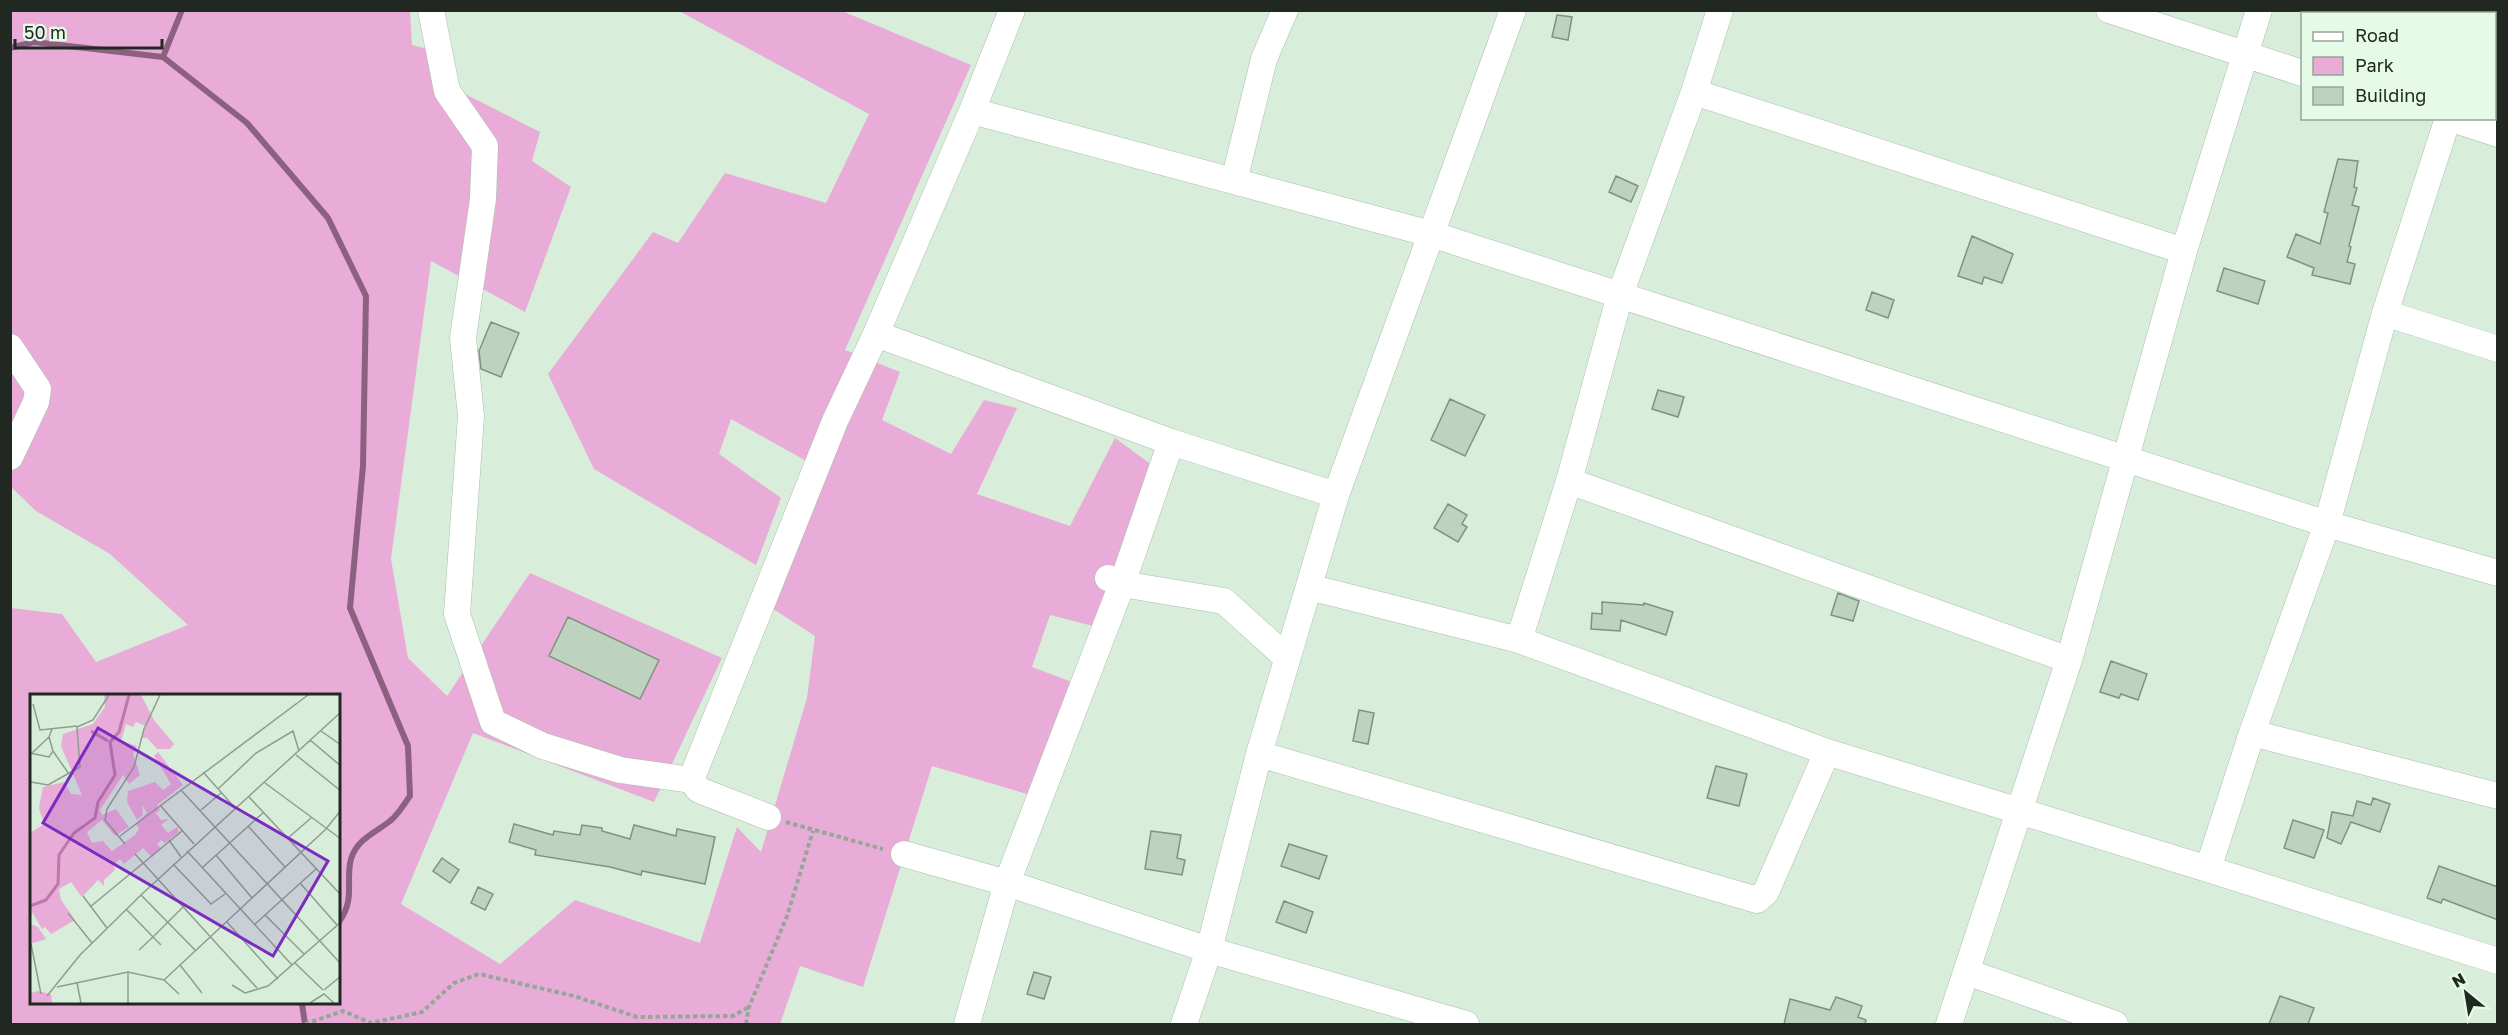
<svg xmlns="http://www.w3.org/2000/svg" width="2508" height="1035" font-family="'Golos Text',sans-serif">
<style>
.green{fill:#e9acd8;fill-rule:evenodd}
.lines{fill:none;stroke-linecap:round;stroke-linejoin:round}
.stream{stroke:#8c6080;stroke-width:6}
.building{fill:#bdd2bf;stroke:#809382;stroke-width:1.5}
.minor-casing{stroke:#abbfac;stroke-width:27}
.path{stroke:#96a798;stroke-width:4;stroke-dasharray:4.5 3;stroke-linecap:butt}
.minor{stroke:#fff;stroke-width:26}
.inset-river{fill:none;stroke:#bb78a9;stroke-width:3}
.inset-road{fill:none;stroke:#8e9e90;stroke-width:1.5}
.view{fill:#7b2cbf;fill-opacity:0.15;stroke:#7b2cbf;stroke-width:3}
.inset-edge{fill:none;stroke:#202821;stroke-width:3}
</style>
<rect width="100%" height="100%" fill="#d8edda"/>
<path class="green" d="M10 11H410L412 45 454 56 451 87 540 132 532 161 571 187 525 312 431 261 391 559 408 658 447 696 530 573 722 658 654 802 473 733 401 904 500 964 575 900 700 943 737 827 761 852 807 698 815 636 761 601 810 463 731 419 719 454 781 498 756 565 594 469 548 374 653 232 678 243 725 173 826 203 869 114 679 11H842L971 65 845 350 900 372 882 420 951 454 984 400 1017 408 977 494 1070 526 1115 438 1156 468 1093 626 1050 615 1032 667 1088 688 1051 801 932 766 863 987 800 966 780 1024H11V608L62 614 96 662 188 625 110 554 36 511 11 487ZM32 696H339V1004H32Z"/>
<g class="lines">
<path class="stream" d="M182 10 163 57 247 123 328 218 366 296 363 466 350 608 408 746 410 796C404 804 398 815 390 821 375 833 357 839 351 859 345 882 356 898 339 922
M10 48 34 42 163 57
M302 1004 305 1024"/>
</g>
<path class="building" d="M1557 15 1572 17 1568 40 1552 37Z
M2338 159 2358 161 2354 187 2357 188 2352 205 2359 207 2349 246 2351 247 2347 262 2355 264 2350 284 2312 275 2314 268 2287 257 2296 234 2320 244 2328 213 2324 212Z
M1616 176 1638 186 1631 202 1609 192Z
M1972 236 2013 254 2002 283 1984 277 1982 284 1958 276Z
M2224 268 2265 281 2258 304 2217 291Z
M1872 292 1894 300 1888 318 1866 310Z
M491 322 519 333 501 377 481 369 479 351Z
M1658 390 1684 397 1678 417 1652 409Z
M1450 399 1485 415 1465 456 1431 440Z
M1448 504 1467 515 1462 524 1467 527 1458 542 1434 528Z
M1838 593 1859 601 1853 621 1831 615Z
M1602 602 1644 605V603L1673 612 1666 635 1621 620 1620 631 1591 629 1592 613 1602 614Z
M568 617 659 660 640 699 549 656Z
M2111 661 2147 674 2138 700 2121 694 2119 698 2100 692Z
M1359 710 1374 713 1368 744 1353 741Z
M1716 766 1747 774 1739 806 1707 798Z
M2373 798 2390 804 2380 832 2351 822 2341 844 2327 838 2332 812 2353 816 2357 801 2371 805Z
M2293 820 2324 830 2314 858 2284 848Z
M514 824 553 835 554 831 580 835 582 825 602 828V831L630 839 634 825 676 836 677 829 715 837 705 884 642 871 641 875 610 867 535 855 536 850 509 842Z
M1151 831 1181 835 1177 858 1185 860 1182 875 1145 869Z
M1289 844 1327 856 1319 879 1281 866Z
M442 858 459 870 450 883 433 871Z
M2439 866 2498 887V920L2443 899 2441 903 2427 898Z
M478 887 493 894 485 910 471 903Z
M1284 901 1313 912 1306 933 1276 922Z
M1034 972 1051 977 1044 999 1027 994Z
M2280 996 2314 1008 2308 1024H2269Z
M1836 997 1862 1006 1858 1017 1866 1020 1865 1024H1784L1790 999 1830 1010Z"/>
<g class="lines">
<defs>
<path id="minor" d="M431 10 447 91 485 146 483 199 463 338 471 416 457 614 493 722 543 746 620 770 691 780 699 790 768 817
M2109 10 2302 73
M1694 92 2184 251
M972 111 1431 234 2327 524 2498 573
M2449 118 2498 134
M1234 181 1264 59 1285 10
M2385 313 2498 349
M876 334 1171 442 1336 495
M10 347 38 389 36 402 10 457
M1569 481 2069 660
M1108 578 1122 584 1224 601 1287 658
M1309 587 1519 640 1827 752 2208 869 2498 961
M1519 640 1569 481 1620 295 1694 92 1720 10
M2252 733 2498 796
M1259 754 1757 900 1766 892 1827 752
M691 780 835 421 876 334 972 111 1012 10
M904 854 1007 883 1209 950 1466 1024
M2208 869 2252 733 2327 524 2385 313 2448 118
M1967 972 2115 1024
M967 1024 1007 883 1122 584 1171 442
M1184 1024 1209 950 1259 754 1336 495 1513 10
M1949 1024 2069 660 2184 251 2259 10"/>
</defs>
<use href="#minor" class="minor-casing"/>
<path class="path" d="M786 822 883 849
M305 1024 343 1011 371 1023 422 1012 454 983 479 974 574 996 637 1017 733 1016 749 1007
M746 1024 749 1007 787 916 813 831"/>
<use href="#minor" class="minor"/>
</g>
<g transform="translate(30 694)">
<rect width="310" height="310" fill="#d8edda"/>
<path d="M74 1H111L124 26 144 50 140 55H127L117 44H111L116 32 106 28 103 33 96 30 91 47 107 52 103 60 110 81 99 90 93 81 70 116 72 121 86 115 99 133 85 142 72 126 57 138 62 149 73 147 82 157 105 141 109 135 106 129 117 119 112 111 113 121 107 126 97 108 98 97 125 88 133 96 141 90 124 62 128 58 153 91 127 111 130 116 126 119 131 126 139 125 131 131 138 139 147 133 149 138 135 149 131 146 127 150 131 155 122 163 113 154 94 170 90 165 84 171 85 176 74 186V192L68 186 52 203 41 188 29 195 31 206 45 226 21 240 15 233 12 235 2 218 0 229V139L14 130 9 114 13 93 34 88 41 100 52 101 31 52 33 40 63 30 75 13ZM0 230 8 233 16 245 0 250ZM8 297 21 300 22 309H0L1 299Z" fill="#e9acd8"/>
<path class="inset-river" d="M61 37 78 47M0 212 16 206 28 190 29 161 44 139 65 124 68 108 85 81 80 48 89 38 99 1"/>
<path class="inset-road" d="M3 10 10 36 47 32M22 35 19 43 23 57M291 37 311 51M280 46 311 72M0 59 19 63 23 57 39 80M2 59 19 43M266 61 311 97M173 78 206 115M1 88 18 91 50 73 47 33 63 26 79 1M235 89 311 145M188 95 226 59 263 37 269 57M151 96 311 270M219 103 311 201M130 111 164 150M171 116 191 99M218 132 255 173M90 142 278 1M258 144 281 124M139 146 151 163M95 150 75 126 77 115 104 73 114 35 130 1M157 157 262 271M105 160 227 294M186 161 222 204M143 170 181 210 195 200M173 173 234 118M270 189 307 231M111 201 165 256M53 202 77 234M60 213 152 137M97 216 123 243 154 212M38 219 62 249M235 221 274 260M197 228 248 285M224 231 286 175M1 250 11 300M109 256 123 243 131 251M265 269 293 296M150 271 172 299M98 278V309M134 286 149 300M47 289 51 309M202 291 215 299 238 292 311 228M27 293 98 278 134 286 296 135 311 116M294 296 311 282M17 302 50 261 112 200 311 18M280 309 294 300 304 309"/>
<path class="view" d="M68 34 298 167 243 262 13 129Z"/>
<rect width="310" height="310" class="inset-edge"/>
</g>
<rect width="2508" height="1035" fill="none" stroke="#202821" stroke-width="24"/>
<rect x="2301" y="12" width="195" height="108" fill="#e5fae7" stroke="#96a698" stroke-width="1.5"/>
<rect x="2313" y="32" width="30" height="9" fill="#ffffff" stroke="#96a698" stroke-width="1.5"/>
<text x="2355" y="42" font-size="18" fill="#202821">Road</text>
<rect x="2313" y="57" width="30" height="18" fill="#e9acd8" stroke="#96a698" stroke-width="1.5"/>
<text x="2355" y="72" font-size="18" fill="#202821">Park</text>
<rect x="2313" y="87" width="30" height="18" fill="#bdd2bf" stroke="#96a698" stroke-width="1.5"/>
<text x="2355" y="102" font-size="18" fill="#202821">Building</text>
<g transform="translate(2466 993) rotate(330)" stroke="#e5fae7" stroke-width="4.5" paint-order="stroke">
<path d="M0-4.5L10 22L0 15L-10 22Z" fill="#202821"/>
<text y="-9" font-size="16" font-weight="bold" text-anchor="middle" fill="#202821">N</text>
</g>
<path d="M15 39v9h147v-9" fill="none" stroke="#202821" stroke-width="3"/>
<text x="24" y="39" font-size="18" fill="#202821" stroke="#e5fae7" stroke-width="4.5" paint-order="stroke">50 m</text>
</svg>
